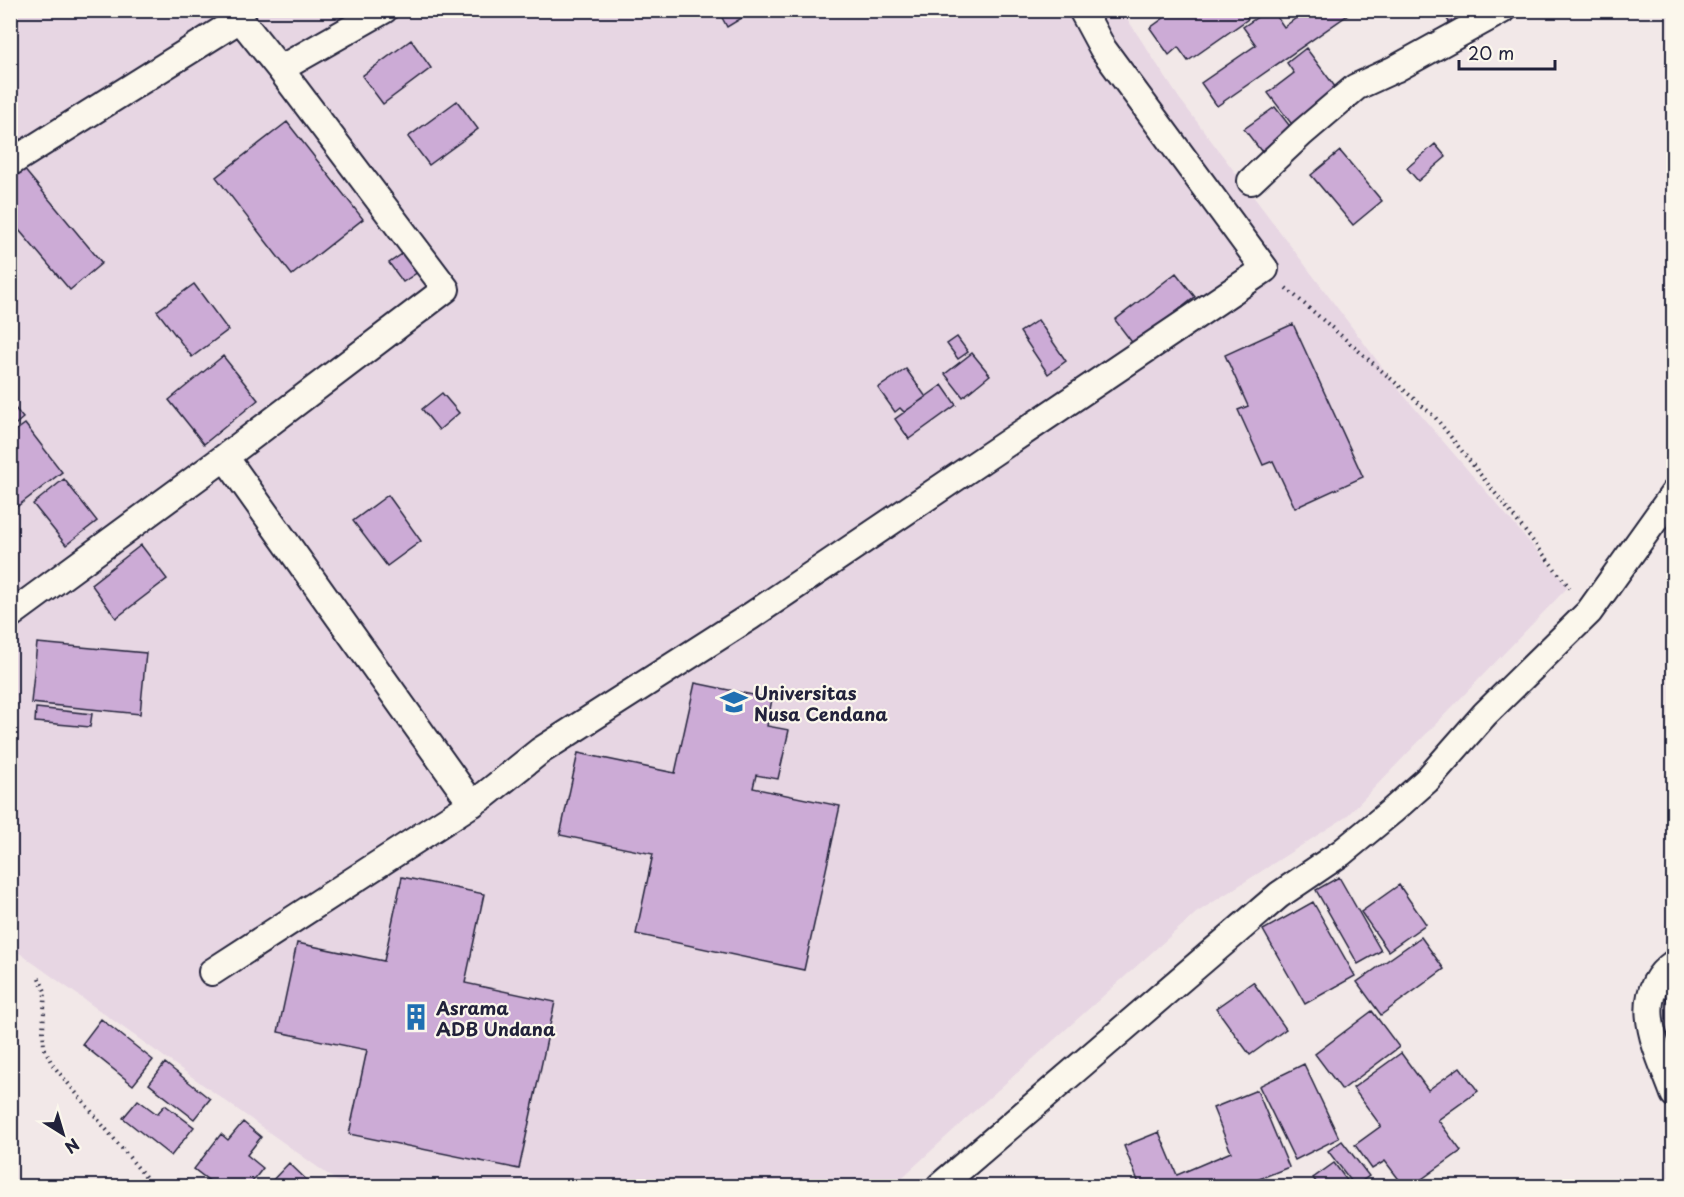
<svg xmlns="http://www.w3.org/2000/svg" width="1684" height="1197" font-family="'Playpen Sans',sans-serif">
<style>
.built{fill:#e7d6e3}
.building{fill:#ccabd6;stroke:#22223b;stroke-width:1.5}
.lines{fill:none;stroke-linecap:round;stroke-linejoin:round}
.street-casing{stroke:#22223b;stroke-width:30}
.path{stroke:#22223b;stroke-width:4;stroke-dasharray:1.5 4.5;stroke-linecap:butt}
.street{stroke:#fbf7ec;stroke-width:26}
.labels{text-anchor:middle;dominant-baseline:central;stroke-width:4.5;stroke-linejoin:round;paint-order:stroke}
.poi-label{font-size:18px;font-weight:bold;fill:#22223b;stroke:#fbf7ec;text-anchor:start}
</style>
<rect width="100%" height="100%" fill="#f2e8e8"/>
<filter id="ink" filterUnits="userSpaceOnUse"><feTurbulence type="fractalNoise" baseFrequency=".0167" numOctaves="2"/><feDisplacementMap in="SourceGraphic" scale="12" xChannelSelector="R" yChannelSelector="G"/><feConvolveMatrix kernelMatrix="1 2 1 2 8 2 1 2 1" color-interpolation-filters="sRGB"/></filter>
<g filter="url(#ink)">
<path class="built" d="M11 11H1122L1179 98 1400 391 1568 587 1346 817 1196 913 970 1115 893 1186H344L11 947Z"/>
<path class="building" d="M718 10H755L727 27Z
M1175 10H1242L1248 19 1188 61 1178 47 1169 55 1150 28Z
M1260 10H1272L1284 27 1307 10H1355L1217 106 1201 83 1256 45 1243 27 1262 14Z
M1441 10H1489L1457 34Z
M411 40 431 68 383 104 362 76Z
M1306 48 1342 96 1297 131 1268 93 1294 73 1287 63Z
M457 101 478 129 429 165 408 137Z
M1275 107 1292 129 1261 151 1244 129Z
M287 122 363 219 292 275 216 177Z
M1435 144 1446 157 1418 181 1407 168Z
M1340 151 1382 201 1353 225 1311 175Z
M23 168 102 263 70 290 13 223 10 225V178Z
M408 250 421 270 403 282 389 263Z
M1176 273 1195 297 1134 345 1115 320Z
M194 284 228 330 192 357 157 311Z
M1038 320 1066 361 1048 374 1020 332Z
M1293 324 1363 477 1295 508 1273 461 1263 465 1238 410 1248 406 1225 355Z
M957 337 968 352 958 359 947 344Z
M972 353 990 375 963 397 945 374Z
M223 356 258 400 204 444 169 400Z
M906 369 926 397 904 412 900 408 895 412 878 388Z
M942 385 956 405 909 439 895 419Z
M442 393 459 413 439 430 422 409Z
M10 402 23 418 10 429Z
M25 424 62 472 10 512V435Z
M64 479 97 521 66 545 33 504Z
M388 495 421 541 387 566 353 521Z
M141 545 167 579 116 618 91 584Z
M37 643 146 653 140 714 31 703Z
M695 683 772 699 767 726 789 730 778 779 756 775 753 788 840 806 804 970 636 934 653 854 560 835 578 753 675 773Z
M36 708 92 714 90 727 35 722Z
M402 877 484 894 465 983 555 1002 519 1169 349 1134 367 1050 278 1032 297 943 384 961Z
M1339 877 1381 951 1358 964 1316 890Z
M1399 885 1426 924 1388 951 1361 912Z
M1313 902 1355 976 1305 1004 1263 930Z
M1421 937 1444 969 1381 1015 1357 982Z
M1253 982 1286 1029 1250 1055 1216 1008Z
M1674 986V1017L1663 990Z
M1372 1011 1399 1047 1342 1090 1315 1054Z
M101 1019 153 1060 133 1085 82 1044Z
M1401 1053 1428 1090 1460 1067 1478 1091 1438 1120 1461 1151 1412 1186H1404L1385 1161 1372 1169 1355 1145 1381 1126 1353 1088Z
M165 1063 210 1099 194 1119 149 1084Z
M1304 1064 1339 1138 1295 1160 1259 1086Z
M1257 1090 1289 1167 1242 1186H1140L1124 1146 1159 1132 1177 1175 1231 1152 1213 1108Z
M138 1100 157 1114 165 1105 194 1127 171 1156 123 1118Z
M243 1122 261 1137 247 1155 263 1168 249 1186H216L194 1169 221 1134 228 1140Z
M1342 1141 1369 1176 1355 1186 1328 1151Z
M289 1163 313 1186H267Z
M1334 1163 1351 1186H1319L1313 1178Z"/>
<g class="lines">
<defs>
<path id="street" d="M10 163 240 19 280 69
M1251 181 1302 133 1356 87 1395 69 1502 10
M225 457 472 804
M10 615 225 457 446 289 280 69 384 10
M1674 963C1627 996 1659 1052 1674 1094
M212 972 485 795 540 751 751 616 1265 269 1103 49 1082 10
M940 1186 1279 895 1341 853 1392 811 1427 780 1485 714 1589 612 1674 493"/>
</defs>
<use href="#street" class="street-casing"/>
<path class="path" d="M1286 288 1435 417 1570 588
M39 978 45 991 43 1031 44 1047 52 1064 153 1186"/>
<use href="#street" class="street"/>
</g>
</g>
<defs>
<symbol id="university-bare" viewBox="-9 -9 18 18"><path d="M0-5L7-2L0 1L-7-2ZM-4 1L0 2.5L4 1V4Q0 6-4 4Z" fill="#1f6fb2" stroke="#fbf7ec" stroke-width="2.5" paint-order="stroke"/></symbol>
<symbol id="building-bare" viewBox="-9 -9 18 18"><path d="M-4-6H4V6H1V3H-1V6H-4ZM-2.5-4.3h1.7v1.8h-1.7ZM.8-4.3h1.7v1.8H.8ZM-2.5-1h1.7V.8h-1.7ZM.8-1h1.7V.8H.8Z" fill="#1f6fb2" stroke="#fbf7ec" stroke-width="2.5" paint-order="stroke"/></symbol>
</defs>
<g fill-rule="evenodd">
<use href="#university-bare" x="715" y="683" width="38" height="38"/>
<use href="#building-bare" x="397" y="998" width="38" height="38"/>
</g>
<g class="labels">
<g class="poi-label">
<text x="754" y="692">Universitas<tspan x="754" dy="21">Nusa Cendana</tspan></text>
<text x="436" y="1007">Asrama<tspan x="436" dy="21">ADB Undana</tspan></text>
</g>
</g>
<rect width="1684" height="1197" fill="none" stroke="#fbf7ec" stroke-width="36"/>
<rect x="18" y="18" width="1648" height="1161" fill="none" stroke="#22223b" stroke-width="2" filter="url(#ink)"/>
<g transform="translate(63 1134) rotate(143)" stroke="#fbf7ec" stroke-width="4.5" paint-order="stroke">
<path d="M0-4.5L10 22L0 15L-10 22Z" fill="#22223b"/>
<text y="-9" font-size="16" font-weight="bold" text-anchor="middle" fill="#22223b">N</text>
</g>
<path d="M1459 60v9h96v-9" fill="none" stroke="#22223b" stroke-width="3"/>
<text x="1468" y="60" font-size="18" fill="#22223b" stroke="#fbf7ec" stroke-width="4.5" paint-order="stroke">20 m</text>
</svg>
